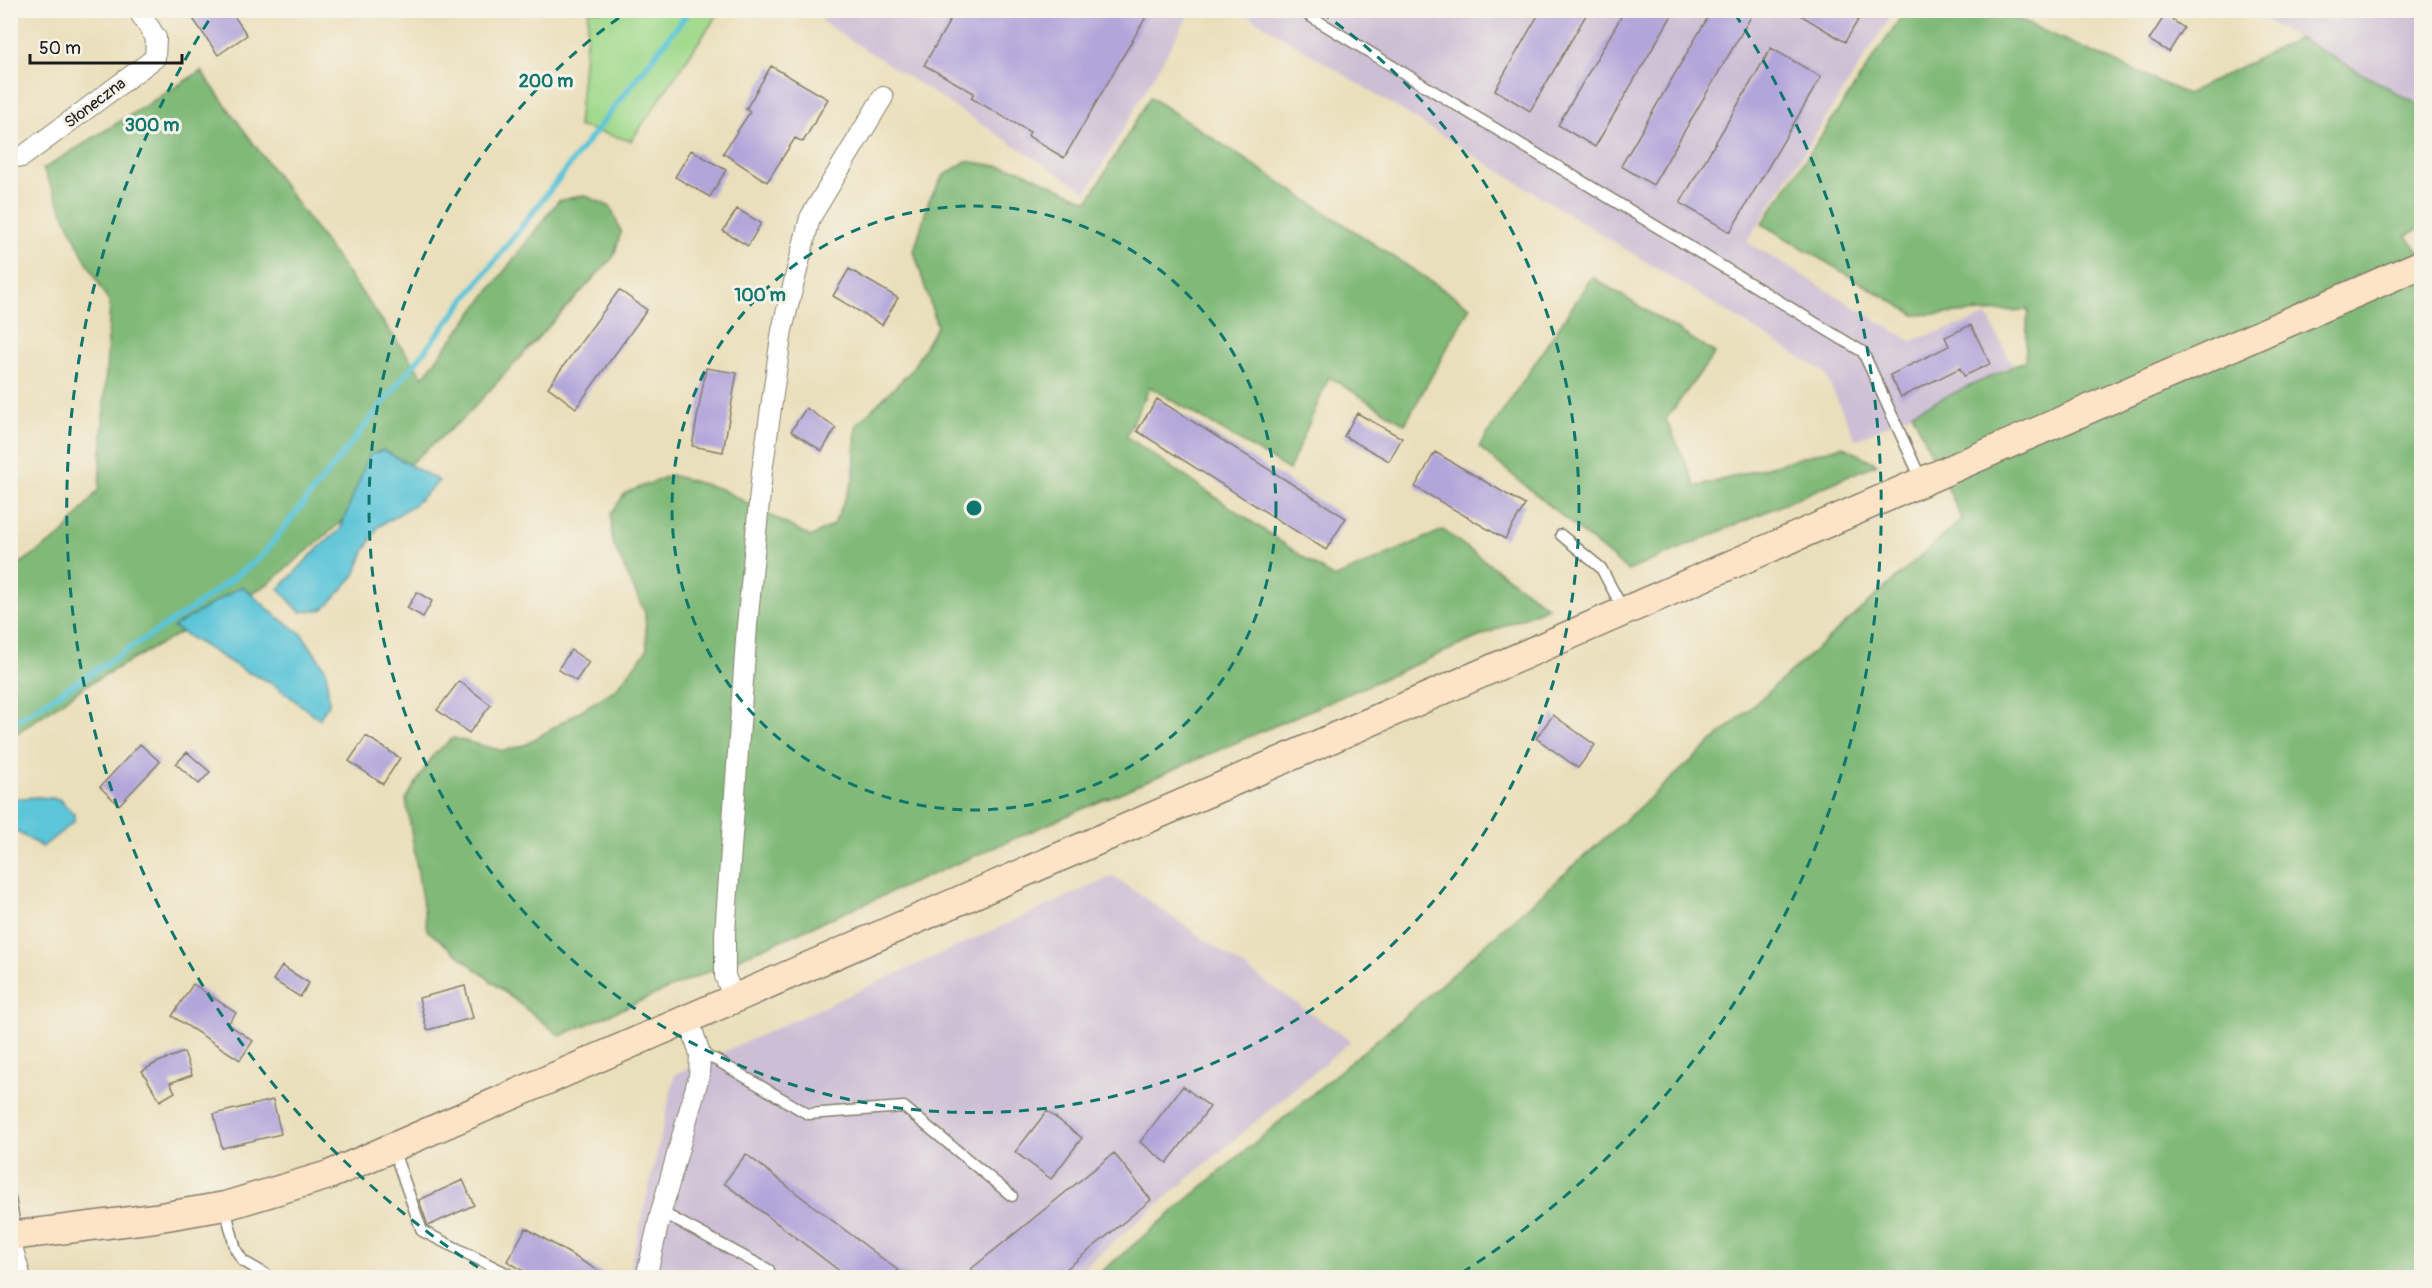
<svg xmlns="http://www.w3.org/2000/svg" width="2432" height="1288" font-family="Pangolin,sans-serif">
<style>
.industrial{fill:#ccbed4}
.green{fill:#a0d98c;stroke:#5e7a54;stroke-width:1.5}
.forest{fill:#80b978;stroke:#4e6a4a;stroke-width:1.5}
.water{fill:#5cc5d8;stroke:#3c707a;stroke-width:1.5}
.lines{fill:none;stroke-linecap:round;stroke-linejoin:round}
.stream{stroke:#5cc5d8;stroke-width:6}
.building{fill:#b2a5da}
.lane-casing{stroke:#837e6c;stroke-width:13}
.street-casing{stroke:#837e6c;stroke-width:22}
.secondary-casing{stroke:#837e6c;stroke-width:31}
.lane{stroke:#fff;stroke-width:10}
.street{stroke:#fff;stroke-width:20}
.secondary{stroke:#fee4c6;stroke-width:28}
.ring{fill:none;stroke:#0f766e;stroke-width:3;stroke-dasharray:10 8}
.labels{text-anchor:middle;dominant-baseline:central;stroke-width:6;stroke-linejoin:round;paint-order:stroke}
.street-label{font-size:16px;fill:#1c1c1c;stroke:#f7f3e8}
.centre{fill:#0f766e;stroke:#f7f3e8;stroke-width:3}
.ring-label{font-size:18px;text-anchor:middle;font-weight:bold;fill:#0f766e;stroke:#f7f3e8;stroke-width:6;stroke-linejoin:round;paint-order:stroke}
</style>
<rect width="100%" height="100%" fill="#f7f3e8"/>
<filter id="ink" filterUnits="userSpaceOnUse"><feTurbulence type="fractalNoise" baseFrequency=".0167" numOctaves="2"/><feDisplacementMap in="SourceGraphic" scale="12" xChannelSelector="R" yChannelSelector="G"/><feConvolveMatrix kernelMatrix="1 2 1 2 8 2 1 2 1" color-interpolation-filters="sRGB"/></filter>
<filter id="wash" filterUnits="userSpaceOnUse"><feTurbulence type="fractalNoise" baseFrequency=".008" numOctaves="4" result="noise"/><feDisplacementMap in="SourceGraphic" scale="24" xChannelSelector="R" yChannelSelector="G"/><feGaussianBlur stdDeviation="1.35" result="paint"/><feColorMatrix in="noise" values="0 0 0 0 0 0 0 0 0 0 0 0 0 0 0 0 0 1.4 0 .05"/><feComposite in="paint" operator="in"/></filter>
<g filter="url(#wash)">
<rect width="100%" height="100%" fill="#eadfbb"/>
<path class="industrial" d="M827 10 1191 11 1087 192 821 21Z
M1241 11H1894L1747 242 1911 341 1987 316 2013 365 1856 440 1824 372Z
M2249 11H2421V106L2298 38Z
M1113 876 1351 1041 1072 1277 628 1278 675 1074Z"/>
<path class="green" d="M589 11H720L631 141 578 126Z"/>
<path class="forest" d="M1905 11H1999L2187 94 2298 38 2421 106V228L2406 235 2422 255 2421 1277 1094 1278 1412 1010 1962 519 1912 412 2025 361 2028 310 1915 315 1762 224Z
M201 71 423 377 558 201 584 195 611 207 621 232 614 256 465 417 268 584 87 685 11 737V570L63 534 99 489 110 304 82 253 43 169Z
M1150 97 1470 307 1405 424 1329 377 1289 470 1150 387 1126 436 1334 578 1443 530 1548 607 560 1036 427 930 406 799 434 754 453 738 504 751 527 744 616 689 647 650 645 613 612 541 611 514 625 493 671 475 721 489 811 537 834 524 854 478 856 425 911 371 937 326 914 251 929 200 943 176 966 161 1017 169 1088 201Z
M1592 277 1715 353 1666 419 1696 487 1842 446 1877 464 1628 571 1479 447Z"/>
<path class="water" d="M383 450 439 481 415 504 378 527 363 554 355 575 324 609 300 612 279 589 317 549 340 530 369 455Z
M242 586 275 615 302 634 326 670 329 704 319 719 272 683 245 671 173 627Z
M38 797 59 799 74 814V822L42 847 11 828V799Z"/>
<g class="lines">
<path class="stream" d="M10 725 193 608 261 557 434 339 690 10"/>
</g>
<g id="blocks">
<path class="building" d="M187 10H230L247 35 218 55Z
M956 10H1150L1064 158 1028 136 1030 132 971 98 974 93 924 65Z
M1541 10H1589L1530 111 1495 90Z
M1625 10H1675L1595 147 1558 125Z
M1712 10H1755L1653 185 1621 166Z
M1792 10H1864L1845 42Z
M2165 15 2184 28 2169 52 2149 40Z
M1771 48 1821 77 1730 232 1680 203Z
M771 66 828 99 803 142 795 138 767 182 723 153 750 112 746 109Z
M691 150 726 170 710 197 675 177Z
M737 209 761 223 748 246 723 231Z
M849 269 898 298 882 325 833 296Z
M619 290 647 310 576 408 548 387Z
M1971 325 1990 364 1964 376 1960 368 1901 397 1890 375 1949 346 1945 337Z
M706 368 737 373 723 452 692 446Z
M1157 399 1346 518 1326 550 1137 431Z
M806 408 836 428 822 451 791 431Z
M1357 413 1402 438 1389 461 1344 436Z
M1435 452 1525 505 1505 539 1415 487Z
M417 592 432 601 423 617 407 608Z
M571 650 589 662 576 681 558 669Z
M459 681 491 705 469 733 437 710Z
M1553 715 1595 745 1578 768 1536 738Z
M366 736 400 758 383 784 349 761Z
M140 744 160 762 119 805 100 787Z
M187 752 210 772 199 784 176 764Z
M282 966 309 983 300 997 273 980Z
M193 984 236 1013 228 1024 253 1041 240 1060 172 1016Z
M465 986 473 1018 427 1030 419 998Z
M184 1052 192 1075 170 1083 175 1092 160 1101 142 1071 156 1063Z
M1183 1086 1210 1107 1167 1163 1140 1142Z
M273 1100 281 1134 222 1148 214 1114Z
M1047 1111 1082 1138 1051 1179 1015 1152Z
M1114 1153 1151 1200 1055 1278H978L971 1269Z
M746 1154 791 1189 908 1278H849L724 1183Z
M463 1180 474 1205 428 1226 419 1200Z
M526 1228 565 1251 611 1278H535L507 1261Z"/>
</g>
</g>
<g filter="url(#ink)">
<use href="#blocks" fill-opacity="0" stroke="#837e6c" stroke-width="1.5"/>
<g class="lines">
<defs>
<path id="lane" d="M1300 10 1863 352 1922 481
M1561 535 1601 568 1624 611
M700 1054 716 1060 808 1114 904 1107 1012 1196
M393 1149 422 1231 516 1278
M10 1198 16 1233
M225 1208 236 1250 243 1261 272 1278
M661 1212 769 1270 770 1278"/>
<path id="street" d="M22 157 155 58 156 38 138 10
M734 999 725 976V933L747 626 762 472 782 330 810 218 883 97
M10 1240 21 1278
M646 1278 661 1212 699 1076 700 1054 689 1020"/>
<path id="secondary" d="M10 1236 155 1218 225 1206 329 1175 2422 264"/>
</defs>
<use href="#lane" class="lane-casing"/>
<use href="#street" class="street-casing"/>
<use href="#secondary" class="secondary-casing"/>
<use href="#lane" class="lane"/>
<use href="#street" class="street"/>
<use href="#secondary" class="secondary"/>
</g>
</g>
<g class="ring">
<circle cx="974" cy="508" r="302"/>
<path d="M1321 12A605 605 0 1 1 627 12"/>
<path d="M493 1277A907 907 0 0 1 213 14M1735 14A907 907 0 0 1 1455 1277"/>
</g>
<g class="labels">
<g class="street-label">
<text transform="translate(95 103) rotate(-37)">Słoneczna</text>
</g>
</g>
<circle cx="974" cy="508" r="9" class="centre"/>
<g class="ring-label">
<text x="546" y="87">200 m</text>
<text x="152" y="131">300 m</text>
<text x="760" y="301">100 m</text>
</g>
<rect width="2432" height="1288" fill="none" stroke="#f7f3e8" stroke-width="36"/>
<path d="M30 54v9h152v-9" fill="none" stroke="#1c1c1c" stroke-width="3"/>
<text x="39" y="54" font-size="18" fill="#1c1c1c" stroke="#f7f3e8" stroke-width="4.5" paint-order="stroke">50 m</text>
</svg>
